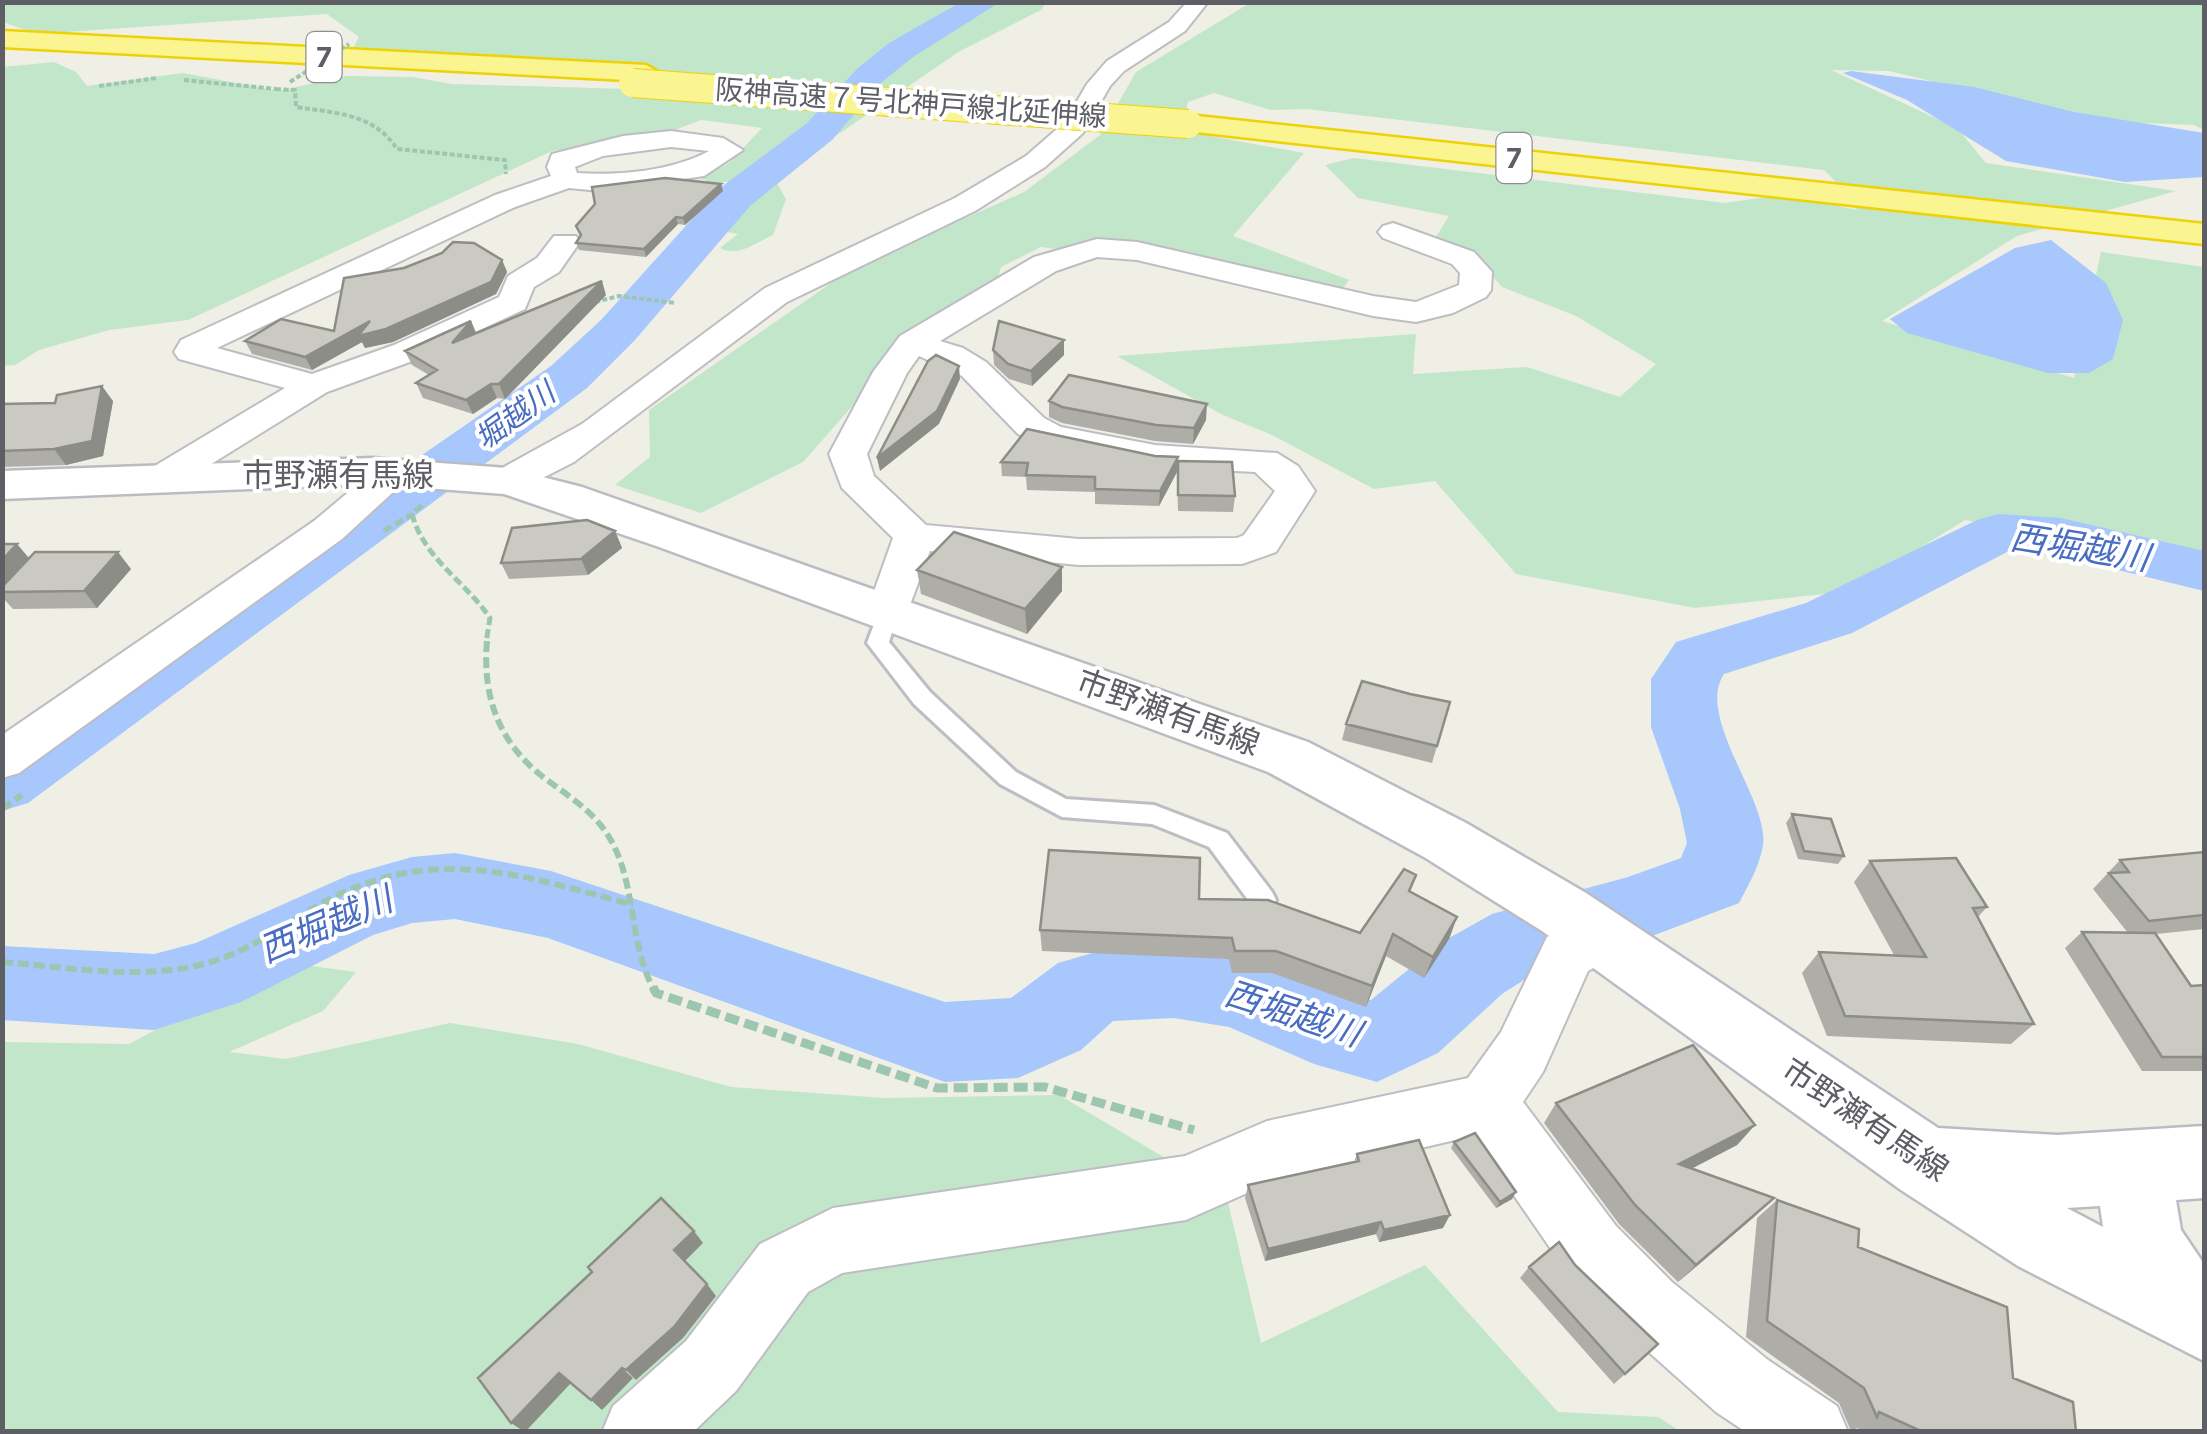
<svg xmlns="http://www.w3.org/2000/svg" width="2207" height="1434" font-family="Karla,'Noto Sans JP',sans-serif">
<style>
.green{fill:#c2e6c9}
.water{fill:#a7c7fd}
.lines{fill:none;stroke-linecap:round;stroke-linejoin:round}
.river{fill:#a7c7fd;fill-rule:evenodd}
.lane-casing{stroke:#bdbdc3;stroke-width:6}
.street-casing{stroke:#bdbdc3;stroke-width:4}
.secondary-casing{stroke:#bbbcc3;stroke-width:5}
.highway-casing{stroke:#eed206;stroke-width:5}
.path-far3{stroke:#9cc6b0;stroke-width:4;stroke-dasharray:5 2.5;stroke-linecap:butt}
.path-far2{stroke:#9cc6b0;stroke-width:5;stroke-dasharray:9 4;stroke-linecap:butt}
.path-far1{stroke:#9cc6b0;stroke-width:6;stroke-dasharray:11 5;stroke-linecap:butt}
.path{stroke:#9cc6b0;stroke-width:9;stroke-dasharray:14 6;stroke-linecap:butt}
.lane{fill:#fff;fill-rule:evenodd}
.street{fill:#fff;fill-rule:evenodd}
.secondary{fill:#fff;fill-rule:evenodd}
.highway{fill:#faf491;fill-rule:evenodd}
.highway-bridge-casing{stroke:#eed206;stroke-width:30;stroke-linecap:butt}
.path-bridge{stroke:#9cc6b0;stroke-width:4;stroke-dasharray:5 2.5;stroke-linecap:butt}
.highway-bridge{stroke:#faf491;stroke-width:28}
.wall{fill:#aeada7}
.shaded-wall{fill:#8d8d88}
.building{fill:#cac9c2;stroke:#8d8d88;stroke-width:2.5}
.labels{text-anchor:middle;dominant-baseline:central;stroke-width:8;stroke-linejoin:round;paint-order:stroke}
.far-street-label{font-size:28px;fill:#5d5f65;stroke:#fff}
.shield{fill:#fff;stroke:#8e8f93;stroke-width:2.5}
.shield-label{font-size:30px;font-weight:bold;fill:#5d5f65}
.far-water-label{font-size:30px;font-style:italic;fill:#496dc1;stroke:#fff}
.street-label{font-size:32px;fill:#5d5f65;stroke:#fff}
.water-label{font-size:35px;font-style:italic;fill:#496dc1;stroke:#fff}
</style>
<rect width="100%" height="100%" fill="#efefe5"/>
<path class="green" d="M3 3H1046L1041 10 960 51 774 178 786 199 773 235C757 242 737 258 720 248L738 234 715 230 743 181 710 183 701 178 729 163 762 128 701 120 659 136 552 151 188 320 109 330 39 350 15 365 3 366V67L54 62 76 72 87 86 183 73 278 91 346 76 412 77 452 84 626 89 654 68 352 50 359 37 327 14 37 34 3 22Z
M1250 3H2204V130L2194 125 2097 121 1889 71 1831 70 1957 128 1986 163 2176 191 2017 236 1882 321 2074 378 2101 252 2204 267V556L1965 520 1850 591 1695 608 1516 574 1435 481 1374 489 1272 435 1223 415 1117 356 1416 334 1413 374 1527 367 1620 397 1656 364 1576 316 1502 287 1472 253 1434 240 1449 216 1358 198 1325 165 1354 158 1725 203 1786 194 1856 210 1853 199 1824 170 1307 109 1271 110 1214 93 1188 102 1182 131 1304 153 1233 236 1349 280 1342 290 1041 247 1001 267 994 291 903 335 855 403 803 462 701 513 615 485 650 457 649 410 854 267 1024 192 1100 135 1136 72Z
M282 962 356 972 323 1011 229 1052 286 1059 450 1023 578 1044 731 1087 884 1098 1059 1095 1226 1194 1261 1343 1425 1265 1558 1412 1658 1417 1680 1431 3 1432V1042L129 1044Z"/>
<path class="water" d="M1851 71 1974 87 2074 112 2204 133V177L2125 182 2006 161 1907 100 1843 73Z
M2051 240 2106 283 2123 320 2113 359 2089 373H2048L1907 333 1890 319 2015 248Z"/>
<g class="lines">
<path class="river" d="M961 2H1000L913 57 882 82 832 140 750 206 635 340 587 388 28 803 2 811V745L551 366 601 320 720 188 806 124 858 68 889 43Z
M1998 514 2061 518 2204 551V591L2061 556 2007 552 1852 633 1724 674C1695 717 1769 800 1763 845 1760 865 1748 886 1739 903L1631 944 1543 968 1502 994 1438 1053 1377 1082 1314 1064 1229 1027 1174 1018 1113 1021 1081 1050 1018 1078 945 1082 548 938 455 919 412 923 373 935 241 1002 154 1030 2 1020V946L154 954 196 943 349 875 412 857 455 853 551 871 945 1002 1011 998 1058 963 1124 944H1174L1239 953 1324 988 1371 1000 1442 942 1492 914 1628 877 1681 858 1687 843 1680 809 1651 727V679L1676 642 1806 603 1977 520Z"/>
<defs>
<path id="lane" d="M889 604 899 611 889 642 930 692 1016 772 1066 799 1154 805 1227 833 1272 892 1276 900 1272 908 1263 911 1254 908 1209 847 1152 824 1062 817 1000 784 914 704 871 648 867 643 879 611Z"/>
<path id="street" d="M1187 2H1208L1185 31 1124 71 1110 86 1083 133 1045 167 975 211 787 302 574 462 521 489 507 493 493 489 488 481 493 473 582 424 765 288 955 198 1026 156 1065 122 1087 84 1107 61 1169 22Z
M671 131 723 138 743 150 704 176 600 191 569 188 515 207 217 348 312 374 394 345 499 297 508 276 537 258 554 236H576L580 242 559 272 534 287 525 309 418 359 327 392 176 486 162 490 148 486 143 478 148 470 285 388 179 359 174 352 181 340 495 195 551 176 547 167 552 154 623 136ZM671 147 709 151C672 171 619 176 577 173L575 167 603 156Z
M1393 223 1474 252 1492 272 1491 290 1486 297 1453 313 1416 322 1373 316 1137 260 1097 257 1056 271 940 341 963 348 986 362 1044 418 1061 427 1155 445 1277 453 1298 466 1315 491 1276 552 1242 564 1079 565 930 551 904 621 889 626 874 621 867 611 893 538 842 488 829 454 873 372 900 336 1034 257 1097 239 1137 242 1373 296 1416 302 1459 285 1460 273 1452 264 1383 238 1378 232 1383 226ZM919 356 962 376 1018 434 1037 444 1155 467 1255 472 1275 491 1244 535 1237 538 1079 539 926 525 874 476 867 454 907 373Z
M396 460 410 464 415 472 342 539 19 773 2 778V735L314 521 382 464Z
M1599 913 1619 920 1627 937 1619 954 1588 971 1543 1072 1523 1102 1616 1226 1672 1282 1768 1360 1837 1406 1848 1432H1746L1716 1412 1624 1330 1568 1274 1473 1136 1272 1182 1186 1220 842 1273 808 1292 736 1391 693 1432H602L613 1406 686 1341 760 1244 833 1208 1185 1156 1267 1121 1468 1078 1501 1032 1547 937Z"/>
<path id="secondary" d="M373 458 507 468 582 487 1308 742 1466 823 1586 893 1938 1128 2057 1135 2204 1126V1198L2176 1200 2181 1230 2204 1264V1361L2018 1266 1901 1190 1542 931 1424 857 1268 772 659 547 504 494 373 484 2 499V471ZM2100 1206 2103 1227 2067 1208Z"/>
<path id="highway" d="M2 31 646 65 660 73 646 81 2 47Z
M1188 115 2204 224V244L1178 130 1173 124 1178 118Z"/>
</defs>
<use href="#lane" class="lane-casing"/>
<use href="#street" class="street-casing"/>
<use href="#secondary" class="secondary-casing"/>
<use href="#highway" class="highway-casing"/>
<path class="path-far3" d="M184 80 276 89
M99 86 157 78
M276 89 295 90 296 107C334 113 374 113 397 149L505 160 506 174
M595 302 619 296 675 303"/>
<path class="path-far2" d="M422 505 412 514C424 559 465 581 490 618L486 643
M384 531 411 515"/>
<path class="path-far1" d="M487 641C482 699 500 745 547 780 570 797 594 812 609 837 637 883 628 942 654 990
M2 809 22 795
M2 962C67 967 135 980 200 965 251 953 290 919 336 896 440 845 529 877 633 905"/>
<path class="path" d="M653 987 656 993 937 1088 1045 1087 1194 1130"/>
<use href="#lane" class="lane"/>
<use href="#street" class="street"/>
<use href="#secondary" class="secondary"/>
<use href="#highway" class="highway"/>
<defs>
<path id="highway-bridge" d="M633 83 1188 124"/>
</defs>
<use href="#highway-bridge" class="highway-bridge-casing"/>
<path class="path-bridge" d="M290 82 349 44"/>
<use href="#highway-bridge" class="highway-bridge"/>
</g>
<path class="wall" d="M721 184 723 191 685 225 678 224 646 257 579 250 576 243 580 236 576 226Z
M502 260 507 272 496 294 393 342 365 348 362 342 312 370 252 354 245 341 334 331Z
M606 295 505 399 497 398 473 414 423 398 416 383 429 375 412 365 405 351 471 321 476 333Z
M993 350 1064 355 1032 386 1009 379 994 365Z
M113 401 103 456 66 465 2 467V404Z
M1049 401 1206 420 1193 444 1155 441 1062 423 1049 417Z
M1178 461 1235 496 1233 512 1178 511 1177 472 1159 506 1095 504V492L1027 490 1026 477 1002 476 1001 462Z
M615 531 622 548 588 575 509 579 501 563Z
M2 544H17L29 558 131 569 97 608 13 609 2 597Z
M917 570 1062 591 1027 634 921 594Z
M1410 694 1450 702 1432 763 1342 740 1346 724Z
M1792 814 1844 856 1838 864 1798 859 1786 823Z
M2204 852V929L2156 934 2191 986 2204 985V1071H2142L2065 948 2082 932 2128 933 2093 889 2120 860Z
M1870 861 1987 907 1978 917 2034 1024 2011 1044 1827 1036 1802 973 1819 952 1894 955 1854 882Z
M1416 875 1410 892 1457 917 1449 939 1424 978 1386 956 1366 1007 1272 973H1232L1229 959 1042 951 1040 930 1199 899 1360 933Z
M1556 1103 1755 1125 1737 1145 1691 1169 1754 1217 1678 1282 1619 1224 1544 1123Z
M1454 1142 1516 1192 1512 1199 1496 1208 1451 1148Z
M1357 1154 1443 1228 1379 1242 1376 1234 1265 1261 1245 1198 1248 1185 1354 1162Z
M1777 1200 1858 1247 2076 1432H1865L1857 1428 1851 1431 1839 1403 1746 1337 1757 1218Z
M1575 1265 1658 1344 1614 1384 1520 1278 1529 1267Z"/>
<path class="shaded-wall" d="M721 184 723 191 685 225 683 218Z
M676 217 678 224 646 257 644 249Z
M502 260 507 272 496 294 393 342 365 348 362 342 312 370 305 357 370 321Z
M602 281 606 295 505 399 499 384Z
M471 321 477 335 452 343Z
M1064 340V355L1032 386 1031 371Z
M959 366 960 379 939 424 880 471 877 458Z
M491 384 497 398 473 414 466 400Z
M102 386 113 401 103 456 66 465 54 449Z
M1207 404 1206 420 1193 444 1194 428Z
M1178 457 1177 472 1159 506 1160 491Z
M615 531 622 548 588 575 581 559Z
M17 544 31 561 3 592 2 560Z
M118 552 131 569 97 608 84 591Z
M1062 567V591L1027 634 1025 609Z
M1457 917 1449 939 1424 978 1433 957Z
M1393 934 1386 956 1366 1007 1372 986Z
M1755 1125 1737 1145 1662 1184 1679 1164Z
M1516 1192 1512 1199 1496 1208 1500 1202Z
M1774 1198 1754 1217 1678 1282 1696 1265Z
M1450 1215 1443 1228 1379 1242 1384 1230Z
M1381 1222 1376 1234 1265 1261 1268 1249Z
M694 1231 703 1243 683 1263 674 1250Z
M707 1284 716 1296 683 1338 636 1380 626 1370Z
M622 1368 633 1378 602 1410 591 1400Z
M559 1373 571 1383 525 1432 511 1423Z"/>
<path class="building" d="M665 178 721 184 683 218 676 217 644 249 576 243 581 235 576 226 595 204 592 187Z
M453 242 474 243 502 260 491 282 386 329 358 336 370 321 305 357 245 341 281 319 334 331 344 278 404 268 442 253Z
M602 281 499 384H491L466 400 416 383 437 370 405 351 471 321 452 343Z
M999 321 1064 340 1031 371 1008 364 993 350Z
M936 355 959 366 937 411 877 458 928 361Z
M1069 375 1207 404 1194 428 1156 425 1062 407 1049 401Z
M102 386 92 441 54 449 2 451V404L55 403 57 395Z
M1027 429 1155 456 1178 457 1160 491 1095 489V477L1026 475 1028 463 1001 462Z
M1178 461 1232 462 1235 496 1178 495Z
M587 520 615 531 581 559 501 563 512 528Z
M954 532 1062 567 1025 609 917 570Z
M2 544H17L2 560Z
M35 552H118L84 591 2 592V587Z
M1362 681 1410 694 1450 702 1437 746 1346 724Z
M1792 814 1831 819 1844 856 1804 851Z
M1049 850 1200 858 1199 899 1268 900 1360 933 1404 869 1416 875 1409 891 1457 917 1433 957 1393 934 1372 986 1276 951H1235L1232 938 1040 930Z
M2204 852V915L2149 921 2109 873 2129 872 2120 860Z
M1956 858 1987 907 1973 908 2034 1024 1845 1016 1819 952 1926 957 1870 861Z
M2082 932 2155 933 2191 986 2204 985V1057H2162Z
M1693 1045 1755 1125 1679 1164 1774 1198 1696 1265 1635 1205 1556 1103Z
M1475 1133 1516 1192 1500 1202 1454 1142Z
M1419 1140 1450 1215 1384 1230 1381 1222 1268 1249 1248 1185 1359 1161 1357 1154Z
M661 1198 694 1231 674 1250 707 1284 674 1327 626 1370 622 1368 591 1400 559 1373 511 1423 478 1378 592 1272 588 1267Z
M1777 1200 1859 1229 1858 1247 2007 1307 2013 1378 2073 1402 2076 1432H1923L1879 1412 1877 1417 1864 1388 1767 1321Z
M1559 1242 1575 1265 1658 1344 1625 1374 1529 1267Z"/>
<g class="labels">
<g class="far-street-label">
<text transform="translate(911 103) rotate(4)">阪神高速７号北神戸線北延伸線</text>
</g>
<g class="shield">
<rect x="306.5" y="32" width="35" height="50" rx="8"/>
<rect x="1496.5" y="133" width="35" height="50" rx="8"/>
</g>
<g class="shield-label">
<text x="324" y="57">7</text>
<text x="1514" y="158">7</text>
</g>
<g class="far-water-label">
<text transform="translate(515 416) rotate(-36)">堀越川</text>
</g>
<g class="street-label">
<text x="338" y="475">市野瀬有馬線</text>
<text transform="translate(1168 713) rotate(20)">市野瀬有馬線</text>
<text transform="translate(1865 1120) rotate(34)">市野瀬有馬線</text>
</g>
<g class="water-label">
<text transform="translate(2080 548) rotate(9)">西堀越川</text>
<text transform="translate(326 925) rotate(-23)">西堀越川</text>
<text transform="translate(1293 1014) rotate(18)">西堀越川</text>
</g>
</g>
<rect width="2207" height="1434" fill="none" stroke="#5d5f65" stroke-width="10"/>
</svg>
